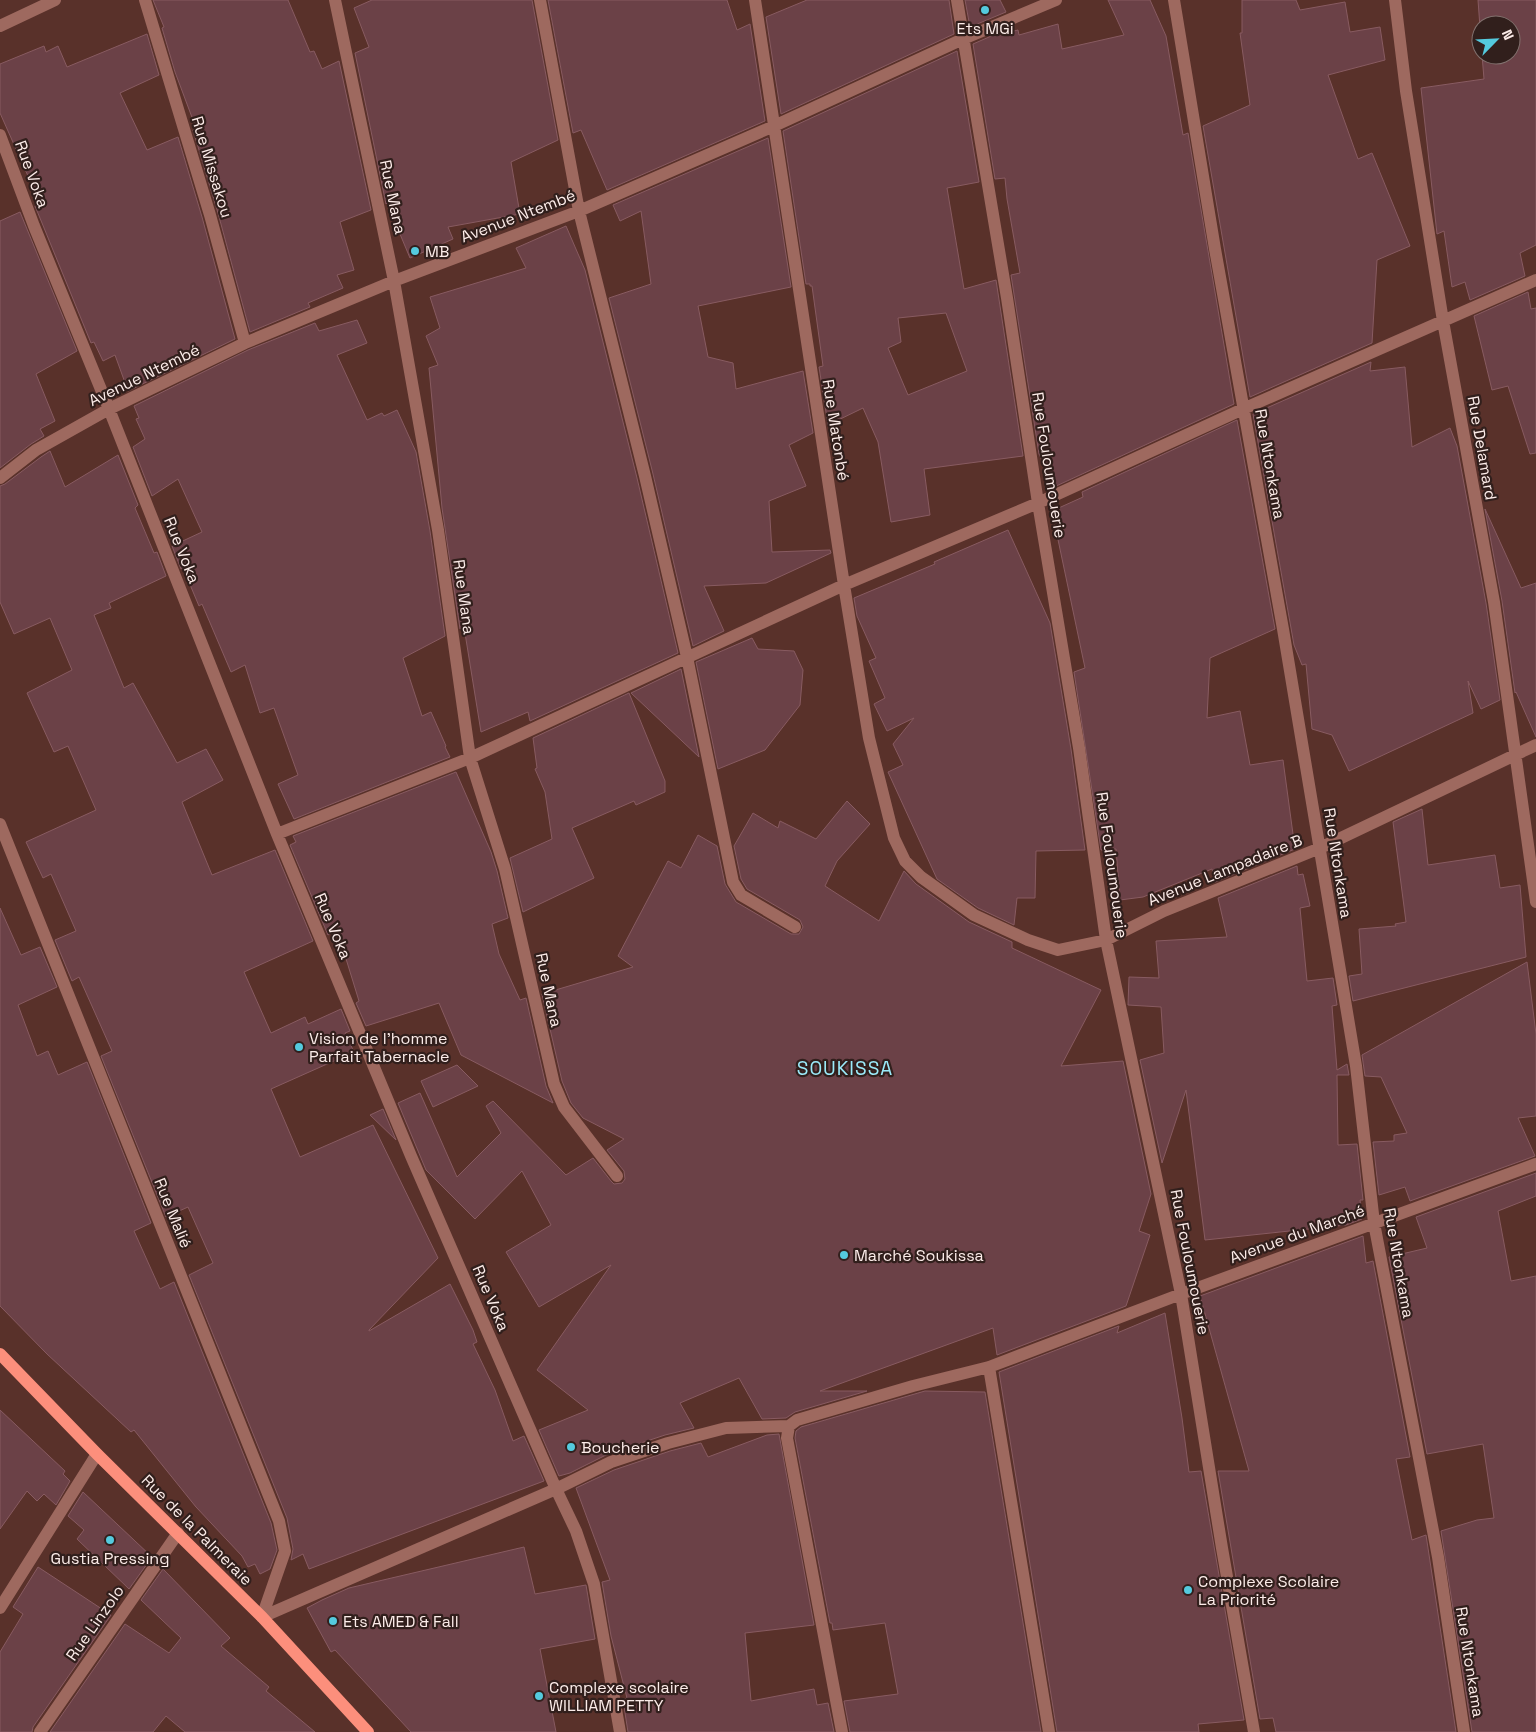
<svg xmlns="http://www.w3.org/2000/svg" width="1536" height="1732" font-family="'Space Grotesk',sans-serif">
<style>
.building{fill:#6b4147;stroke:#885b61;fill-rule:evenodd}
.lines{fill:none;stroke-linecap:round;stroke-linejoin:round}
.street{stroke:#9e695f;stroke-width:12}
.primary{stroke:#fc8f7c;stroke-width:12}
.poi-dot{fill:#54cade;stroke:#311f1c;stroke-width:2}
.labels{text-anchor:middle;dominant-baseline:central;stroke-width:4.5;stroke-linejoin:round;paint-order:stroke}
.poi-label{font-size:16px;fill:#fcece9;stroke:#311f1c;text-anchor:start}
.street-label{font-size:16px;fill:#fcece9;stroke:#311f1c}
.quarter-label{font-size:19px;letter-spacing:1px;fill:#9beaf9;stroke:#311f1c}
</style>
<rect width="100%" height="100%" fill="#59312a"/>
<path class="building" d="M153 0H288L310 52 314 51 322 69 339 61 371 210 340 222 354 270 337 275 343 288 308 303 310 307 250 332 218 213 193 130 196 128 175 72 162 28 164 27Z
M372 0H532L558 140 511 162 520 214 448 227 453 239 410 258 387 203 386 204 355 53 369 47 354 8Z
M548 0H727L737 30 750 24 765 121 607 190 581 130 573 133Z
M807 0H949L954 34 781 114 766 17Z
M965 0H1000L1006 12 970 27Z
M1108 0H1150L1166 36 1183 135 1188 133 1234 404 1054 487 1039 454 1011 275 1020 273 1007 199 1005 178 995 179 973 44 1012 27 1014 31 1018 30 1019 35 1058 24 1062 49 1124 35Z
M1242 0H1296L1300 10 1345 2 1350 32 1380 27 1385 60 1328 75 1358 159 1372 153 1410 246 1377 260 1372 343 1250 397 1203 126 1250 105 1240 33H1242Z
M1478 0H1536V245L1520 253 1525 276 1470 300 1465 282 1452 287 1444 231 1437 234 1421 88 1484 79 1482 55H1511V25H1481V41Z
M147 34 159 75 120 93 147 150 178 137 202 217 235 339 128 391 115 355 103 361 94 342 91 343 42 223 35 206 40 203 0 113V64L44 46 46 52 58 46 67 67Z
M957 51 979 182 947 188 964 289 996 280 1023 456 924 469 930 515 891 522 878 442 863 408 828 425 819 367 823 366 812 286H810V284H806L783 131ZM946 313 967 371 908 395 888 348 901 342 898 318Z
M768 138 791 287 698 306 708 357 733 363 736 389 803 371 813 433 789 445 806 486 769 501 772 552 830 550 831 553 766 583 704 586 724 631 693 646 653 474 609 298 651 284 641 211 620 221 613 205Z
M20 212 77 351 36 374 55 421 40 429 44 436 31 444 0 468V221Z
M566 226 585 270 637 478 678 653 530 721 528 712 481 732 464 627 460 629 442 508 429 368 438 365 426 336 440 328 430 297 526 268 516 248Z
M1528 292 1531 309 1536 308V453L1530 454 1508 386 1492 390 1474 316Z
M357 320 367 343 337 355 367 420 382 413 384 416 397 410 416 452 430 531 445 636 403 658 422 716 431 712 446 746 445 747 450 757 294 819 278 784 298 775 274 708 260 713 245 665 231 672 202 604 199 606 183 568 181 569 172 546 202 532 178 479 152 496 133 447 145 439 136 419 139 418 134 406 248 350 315 323 319 331Z
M1371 362 1370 371 1405 367 1412 447 1450 428 1457 446 1486 603 1500 700 1481 709 1468 681 1473 713 1349 771 1332 735 1312 729 1306 664 1302 665 1294 645 1253 414Z
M1237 420 1275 629 1210 658 1207 718 1240 711 1250 765 1283 760 1295 849 1215 882 1212 869 1143 897 1120 900 1116 849 1101 850 1074 672 1085 668 1052 511 1083 497 1082 492Z
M50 451 65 487 118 455 138 505 135 508 154 553 157 552 166 576 109 603 111 608 94 615 124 688 133 683 177 763 206 749 223 780 182 802 212 875 275 850 313 941 244 972 271 1033 305 1017 308 1024 341 1009 350 1031 345 1033 354 1052 271 1089 300 1157 373 1125 438 1258 369 1330V1331L450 1284 473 1330 477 1342 473 1344 495 1390 513 1441 524 1436 544 1481 309 1569 303 1554 291 1560 293 1549 287 1518 189 1275 213 1263 188 1207 166 1217 101 1056 112 1051 79 977 72 981 55 940 76 931 51 874 43 878 26 842 96 810 68 746 54 752 27 693 72 670 50 618 14 634 0 602V486L5 484 41 457Z
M1485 509 1521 588 1536 583V737L1516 692 1515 693 1502 601Z
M1008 530 1050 623 1071 749 1085 850 1036 851 1035 898H1017L1014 925 978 908 937 879 888 772 903 765 893 744 914 718 887 731 874 704 885 698 869 661 876 658 857 616 854 598 935 564 934 562Z
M752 638 758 649 794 651 803 670 800 705 765 750 718 769 696 662Z
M681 669 699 757 631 693Z
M629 693 665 781V792L636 805 634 801 572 828 594 878 523 912 510 858 552 839 545 792 535 769 537 768 533 738Z
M456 772 491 852 497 871 508 918 492 924 499 954 520 1000 526 998 546 1086 553 1103 461 1055 439 1003 366 1026 356 1003 359 1001 339 936 335 937 333 932 328 935 290 845 296 842 293 836Z
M847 801 870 824 837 861 825 886 879 921 904 871 916 884 969 922 1012 942V948L1101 990 1061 1066 1123 1061 1151 1194 1139 1231 1150 1235 1126 1306 997 1355 993 1328 820 1391H867L795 1412 786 1418 762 1419 739 1378 680 1403 694 1428 665 1435 608 1454 570 1473 559 1476 539 1430 588 1410 537 1370 611 1265 539 1307 506 1252 551 1225 522 1171 475 1219 426 1170 398 1103 420 1093 457 1177 501 1133 486 1106 493 1101 566 1175 593 1158 611 1181 614 1184 622 1183 625 1179 624 1171 607 1150 624 1139 583 1118 571 1103 562 1081 542 994 633 967 618 956 668 861 681 868 698 835 717 846 725 884 736 902 791 934H799L803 927 800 920 747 889 741 879 734 846 753 813 778 828 780 821 816 839Z
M1422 809 1428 865 1495 855 1500 888 1520 885 1526 957 1353 1001 1349 976 1362 974 1359 929 1396 926 1395 924 1406 922 1393 822Z
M1297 866 1298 875 1303 874 1310 906 1300 908 1307 981 1333 978 1337 1005 1332 1006 1337 1070 1347 1064 1349 1075H1337L1338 1145 1357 1144 1363 1200H1360L1362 1219 1346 1225 1205 1240 1186 1090 1162 1163 1140 1060 1164 1053 1161 1007 1128 1005 1129 977 1159 978 1156 941 1227 937 1218 898Z
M0 908 21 955 40 947 57 987 18 1005 37 1056 48 1051 58 1075 87 1062 151 1223 134 1231 160 1289 174 1282 271 1523 277 1550 270 1569 260 1574 255 1564 248 1567 242 1556 196 1507 134 1430 131 1432 47 1354 0 1306Z
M1527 962 1536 1034V1116L1518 1118 1535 1156 1410 1201 1405 1187 1379 1195 1373 1142 1394 1141V1135L1407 1133 1381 1077 1365 1076 1362 1055Z
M457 1065 478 1086 433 1107 421 1081Z
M383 1109 396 1140 370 1115Z
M1536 1173V1196L1498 1211 1511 1281 1536 1276V1732H1472L1441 1531 1477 1520 1494 1518 1483 1444 1427 1454 1389 1257 1427 1248 1416 1217Z
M1363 1236 1366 1263 1373 1261 1410 1457 1396 1459 1412 1540 1426 1535 1456 1732H1276L1273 1718 1260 1719 1218 1471H1249L1200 1296Z
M1165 1313 1182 1418 1189 1472 1201 1471 1244 1720 1198 1724 1199 1732H1057L999 1372 1119 1326 1117 1333Z
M925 1391 985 1392 1041 1732H850L844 1701 898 1694 885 1623 833 1630 832 1623H830L795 1438 796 1431 801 1427Z
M0 1410 65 1471 63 1474 70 1481 56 1505 44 1494 37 1501 27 1491 0 1529Z
M779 1434 814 1625 745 1633 751 1701 814 1689 817 1705 828 1703 834 1732H628L623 1700 627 1698 611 1636 602 1582 610 1580 576 1488 614 1470 670 1451 701 1443 708 1457 767 1435Z
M83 1492 152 1557 129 1589 77 1539 84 1530 68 1516Z
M524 1547 535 1594 586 1585 595 1639 540 1649 556 1732H411L335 1650 331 1652 307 1608 322 1600 349 1588Z
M38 1567 111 1615 33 1727 32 1732H0V1652L23 1614 13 1607Z
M163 1569 230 1638 221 1646 269 1687 266 1691 315 1732H185L166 1716 153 1732H50L125 1624 169 1653 181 1638 141 1600Z"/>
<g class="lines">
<path class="street" d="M145 0 210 215 245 343
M335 0 394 281 438 530 470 758 505 869 554 1084 564 1107 617 1176
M540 0 579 211 645 476 687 657 733 882 741 895 795 927
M755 0 844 585 869 738 894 838 905 861 921 877 974 915 1028 940 1058 950 1106 940 1164 911 1320 848 1536 745
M957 0 1007 298 1038 503 1079 748 1106 940 1181 1294 1222 1548 1254 1732
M1174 0 1215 249 1283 629 1356 1066 1374 1223 1438 1557 1464 1732
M1395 0 1406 91 1443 321 1494 602 1536 902
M0 26 55 0
M0 135 34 226 109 409 277 834 411 1156 556 1489 576 1531 594 1584 620 1732
M0 478 36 450 109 409 245 343 394 281 579 211 774 126 963 39 1056 0
M0 824 279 1521 285 1551 262 1617
M277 834 470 758 844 585 1038 503 1243 409 1536 280
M989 1367 1049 1732
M789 1426 787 1438 842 1732
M0 1608 97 1454
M262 1617 556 1489 611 1462 668 1443 726 1428 789 1426 797 1420 913 1386 989 1367 1181 1294 1536 1164
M40 1732 178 1533"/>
<path class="primary" d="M0 1354 97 1454 262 1617 368 1732"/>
</g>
<g class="poi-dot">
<circle cx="985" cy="10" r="5"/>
<circle cx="415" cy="251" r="5"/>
<circle cx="299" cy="1047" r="5"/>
<circle cx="844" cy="1255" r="5"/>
<circle cx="571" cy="1447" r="5"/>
<circle cx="110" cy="1540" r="5"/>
<circle cx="1188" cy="1590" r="5"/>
<circle cx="333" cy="1621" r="5"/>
<circle cx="539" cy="1696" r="5"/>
</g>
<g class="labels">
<g class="poi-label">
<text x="985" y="28" text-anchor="middle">Ets MGi</text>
<text x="425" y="251">MB</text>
<text x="309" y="1038">Vision de l'homme<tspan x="309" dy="18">Parfait Tabernacle</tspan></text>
<text x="854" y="1255">Marché Soukissa</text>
<text x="581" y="1447">Boucherie</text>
<text x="110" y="1558" text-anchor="middle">Gustia Pressing</text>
<text x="1198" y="1581">Complexe Scolaire<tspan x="1198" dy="18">La Priorité</tspan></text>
<text x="343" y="1621">Ets AMED &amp; Fall</text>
<text x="549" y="1687">Complexe scolaire<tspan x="549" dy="18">WILLIAM PETTY</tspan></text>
</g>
<g class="street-label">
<text transform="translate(212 167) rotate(73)">Rue Missakou</text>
<text transform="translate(32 174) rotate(70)">Rue Voka</text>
<text transform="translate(393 197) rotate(78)">Rue Mana</text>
<text transform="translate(518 216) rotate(-21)">Avenue Ntembé</text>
<text transform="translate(144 375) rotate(-26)">Avenue Ntembé</text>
<text transform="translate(836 430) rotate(81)">Rue Matonbé</text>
<text transform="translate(1482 448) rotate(80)">Rue Delamard</text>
<text transform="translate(1270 464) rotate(80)">Rue Ntonkama</text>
<text transform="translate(1049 465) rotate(81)">Rue Fouloumouerie</text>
<text transform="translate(182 550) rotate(68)">Rue Voka</text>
<text transform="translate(464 597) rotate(82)">Rue Mana</text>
<text transform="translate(1338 863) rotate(81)">Rue Ntonkama</text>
<text transform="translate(1112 865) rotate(82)">Rue Fouloumouerie</text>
<text transform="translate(1225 870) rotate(-22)">Avenue Lampadaire B</text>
<text transform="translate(333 926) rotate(67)">Rue Voka</text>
<text transform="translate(549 990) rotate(78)">Rue Mana</text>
<text transform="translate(173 1213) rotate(68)">Rue Malié</text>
<text transform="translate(1297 1234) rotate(-20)">Avenue du Marché</text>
<text transform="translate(1190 1262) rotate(79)">Rue Fouloumouerie</text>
<text transform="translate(1399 1263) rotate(80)">Rue Ntonkama</text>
<text transform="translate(491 1298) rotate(67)">Rue Voka</text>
<text transform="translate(197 1530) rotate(45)">Rue de la Palmeraie</text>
<text transform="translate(95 1623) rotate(-55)">Rue Linzolo</text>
<text transform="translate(1470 1662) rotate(81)">Rue Ntonkama</text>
</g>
<g class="quarter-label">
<text x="845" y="1068">SOUKISSA</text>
</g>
</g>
<g transform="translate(1496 40) rotate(66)"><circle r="24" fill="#311f1c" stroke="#82716e"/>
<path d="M0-4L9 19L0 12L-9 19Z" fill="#54cade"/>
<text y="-8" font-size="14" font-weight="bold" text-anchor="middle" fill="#fcece9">N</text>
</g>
</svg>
